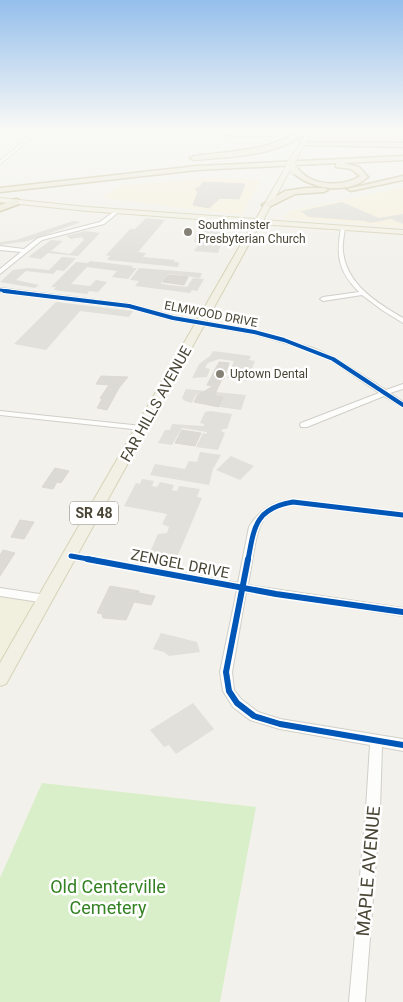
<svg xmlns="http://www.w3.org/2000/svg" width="403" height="1002" font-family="Roboto,sans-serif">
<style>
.commercial{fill:#f6f0dd}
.education{fill:#f1efdd}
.green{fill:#d9efc9}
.parking{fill:#e1e0da}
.building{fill:#dcdad4;stroke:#dbd9d1}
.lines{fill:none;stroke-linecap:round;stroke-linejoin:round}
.minor-casing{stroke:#d0cfc9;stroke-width:2}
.primary-casing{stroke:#d6d3b7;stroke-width:2}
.motorway-casing{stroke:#ccc6a5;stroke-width:3}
.minor{fill:#fdfdfc;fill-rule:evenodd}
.primary{fill:#f2f0e4;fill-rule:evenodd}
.motorway{fill:#edead9;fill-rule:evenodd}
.primary-bridge-casing{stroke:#d6d3b7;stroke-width:8;stroke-linecap:butt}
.motorway-bridge-casing{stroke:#ccc6a5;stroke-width:9;stroke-linecap:butt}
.primary-bridge{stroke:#f2f0e4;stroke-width:6}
.motorway-bridge{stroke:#edead9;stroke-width:8}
.cycleway-far3-casing{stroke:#fff;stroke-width:5}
.cycleway-far2-casing{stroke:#fff;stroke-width:6}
.cycleway-far1-casing{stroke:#fff;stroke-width:8}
.cycleway-casing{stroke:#fff;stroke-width:9}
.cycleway-far3{stroke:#0057b8;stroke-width:3}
.cycleway-far2{stroke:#0057b8;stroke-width:4}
.cycleway-far1{stroke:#0057b8;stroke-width:5}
.cycleway{stroke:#0057b8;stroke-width:6}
.poi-dot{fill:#858275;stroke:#fff;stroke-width:2}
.labels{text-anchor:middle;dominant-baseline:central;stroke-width:5;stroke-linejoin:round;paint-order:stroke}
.far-poi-label{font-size:12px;fill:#4a4636;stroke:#fff;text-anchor:start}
.far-street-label{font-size:12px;fill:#4a4636;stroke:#fff}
.shield{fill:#fff;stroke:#807e72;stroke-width:1}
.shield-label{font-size:14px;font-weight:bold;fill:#4a4636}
.street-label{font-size:15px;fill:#4a4636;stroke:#fff}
.near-street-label{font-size:18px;fill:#4a4636;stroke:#fff}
.near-park-label{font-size:18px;fill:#348223;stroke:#fff}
</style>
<rect width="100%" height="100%" fill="#f2f1eb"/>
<path class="commercial" d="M326 128H403V141H328L322 140Z
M213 178 261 180 242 215 102 198 123 185Z
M403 187V227L283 218 290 211Z"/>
<path class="education" d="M0 592 46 599 0 679Z"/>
<path class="green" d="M42 783 256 807 220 1002H0V878Z"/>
<path class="parking" d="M342 202 379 218 403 214V224L391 219 370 223 365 221 308 217 301 211Z
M146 218 165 220 138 252 146 253 143 257 175 260 174 262H179L178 267 107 260 110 256 106 255 130 229H135Z
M73 221 81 222 28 241 0 245V242L16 240Z
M85 231 100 233 78 256 48 253 41 259 28 257 51 240 63 241 51 251 70 254 84 240 82 237 71 239 66 236Z
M203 231H217L228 235 224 236 218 253 194 251 199 243 194 242 196 234 200 235Z
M62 257 76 258 64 271 57 270 53 274 26 271 16 280 39 285 35 288 0 282 13 270 28 268 49 270Z
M90 261 133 266 132 268H137L128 279 112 277 117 271 87 267 71 284 90 286 96 280 107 282 98 292 89 291 87 294 54 290 56 287H51L76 262 88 263Z
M139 268 202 273 200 278 168 274 161 284 187 287 193 278 204 279 197 291 192 290 190 293 135 286 139 281 130 280Z
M56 302 133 311 129 317 80 311 46 350 14 344Z
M213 351 251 356 249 360 255 361 247 381 227 378 234 361 219 359 208 363 205 368 210 369 207 377 192 378 199 364 210 356Z
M186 389 246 395 241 410 220 407 223 397 199 394 195 396 192 403 185 401 182 398Z
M210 411 232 414 227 429H223L221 431 225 433 218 450 196 447 203 433 206 434 207 432 182 428 172 445 158 443 165 430H170L172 424 204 426V424L200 423 205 412Z
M200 452 221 455 213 469 209 485 150 475 155 464 185 469 189 461 197 462Z
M231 456 254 466 240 480 216 470Z
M142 479 154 481 152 486 157 487 160 482 174 485 172 490 177 491 179 486 200 489 197 497 202 498 176 560 150 552 158 534 167 533 169 527 162 524 167 514 124 506 136 483 140 484Z
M161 633 197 642 200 652 169 656 164 652 153 649Z
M193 703 214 729 176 754 169 745 164 747 150 730Z"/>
<path class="building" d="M203 182 245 184 239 199 220 198 209 208 193 205 198 192 195 189 200 187Z
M168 275 188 277 184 285 163 282Z
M219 362 229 363 224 379H222L214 396 223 397 219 407 194 402 197 396 213 386 207 385Z
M101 376 128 377 119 388 107 410 97 408 102 399 100 398 109 385 96 384Z
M182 430 201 433 195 446 175 443Z
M55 468 69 471 61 483 57 482 53 489 42 487Z
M20 520 34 522 24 539 11 537Z
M3 550 15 553 0 576V555Z
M110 586 139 591V593L155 596 151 605 134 602 126 620 103 618 102 614 97 613Z"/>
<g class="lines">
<defs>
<path id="minor" d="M5 128 40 129 69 132 67 133 40 131 0 164V161L36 131Z
M282 128H287L272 138 271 136H226L274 134Z
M116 210 120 211 104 224 42 240 0 274V269L21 252 0 250V246L24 249 38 238 100 222Z
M343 227 345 228C344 236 342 244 343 251 346 284 377 303 403 318V323L382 310 362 295 323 301 320 299 323 297 359 292C338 271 336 256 341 228Z
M0 288 129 304 174 316 256 331 313 348 335 358 386 390 403 384V389L390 393 403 402V407L384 396 307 427H301L300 425 301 423 379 393 331 360 309 350 254 334 173 320 129 308 0 292Z
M0 411 142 426 146 428 142 430 0 415Z
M293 499 403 512V518L293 505C262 510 259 523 254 550 252 562 250 573 248 585L403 608V616L246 592 232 672 234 690 241 699 258 712 280 719 403 739V751L382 747 380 808 365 1002H349L366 808 370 745 280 729 250 720 233 707 223 691 220 672 237 590 71 559 68 558 66 556 68 554 71 553 238 583 249 527C260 509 273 502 293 499Z
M0 588 46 595 50 596 51 599 50 602 46 603 0 596Z"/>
<path id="primary" d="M308 128H314L300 152H296Z
M287 168 290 170 263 220 403 230V234L260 224 6 684 0 686V663L253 223 87 211 0 202V198L87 207 256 219 284 170Z"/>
<path id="motorway" d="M304 128H312C281 157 233 156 194 160L190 158 194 156C232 151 272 151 304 128Z
M301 142 403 143V147L303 145 300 143Z
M403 156V160L343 163 359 167 368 177C348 196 308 189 290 170L297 168C301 172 305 176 309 178 323 186 347 185 360 176L351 169 336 167V163L197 170 0 192V188L197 166Z
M403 176V180L351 191 347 189Z
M306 188H324L328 190 324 192 295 194 269 207 262 205 285 191Z
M16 199 19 200V204L0 211V205Z"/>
</defs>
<use href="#minor" class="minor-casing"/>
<use href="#primary" class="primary-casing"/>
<use href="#motorway" class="motorway-casing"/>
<use href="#minor" class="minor"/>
<use href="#primary" class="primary"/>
<use href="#motorway" class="motorway"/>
<defs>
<path id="primary-bridge" d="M287 170 298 151"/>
<path id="motorway-bridge" d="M291 163 294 170"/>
</defs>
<use href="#primary-bridge" class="primary-bridge-casing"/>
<use href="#motorway-bridge" class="motorway-bridge-casing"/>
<use href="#primary-bridge" class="primary-bridge"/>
<use href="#motorway-bridge" class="motorway-bridge"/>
<defs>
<path id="cycleway-far3" d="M0 290 15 292"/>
<path id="cycleway-far2" d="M4 291 129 306 173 318 254 332 284 340 333 359 403 405"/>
<path id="cycleway-far1" d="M71 556 94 560
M248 560C254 528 255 508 293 502L403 515"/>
<path id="cycleway" d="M87 559 276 594 403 612
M248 559 226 672 229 691 237 703 254 716 280 724 403 745"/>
</defs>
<use href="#cycleway-far3" class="cycleway-far3-casing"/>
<use href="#cycleway-far2" class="cycleway-far2-casing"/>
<use href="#cycleway-far1" class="cycleway-far1-casing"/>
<use href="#cycleway" class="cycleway-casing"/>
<use href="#cycleway-far3" class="cycleway-far3"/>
<use href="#cycleway-far2" class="cycleway-far2"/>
<use href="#cycleway-far1" class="cycleway-far1"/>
<use href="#cycleway" class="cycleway"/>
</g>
<linearGradient id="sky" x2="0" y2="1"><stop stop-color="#95bfec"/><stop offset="0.48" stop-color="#f9f9f6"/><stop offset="1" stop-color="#f9f9f6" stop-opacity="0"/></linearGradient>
<rect width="403" height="269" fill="url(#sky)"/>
<g class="poi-dot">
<circle cx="188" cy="232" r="5"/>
<circle cx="220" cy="374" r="5"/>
</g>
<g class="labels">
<g class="far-poi-label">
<text x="198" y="225">Southminster<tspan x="198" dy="14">Presbyterian Church</tspan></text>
<text x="230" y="374">Uptown Dental</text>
</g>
<g class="far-street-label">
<text transform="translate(211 314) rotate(11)">ELMWOOD DRIVE</text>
</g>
<rect class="shield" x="70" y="501.5" width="48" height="23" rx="4"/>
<g class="shield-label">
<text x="94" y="513">SR 48</text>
</g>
<g class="street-label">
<text transform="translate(156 404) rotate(-61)">FAR HILLS AVENUE</text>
<text transform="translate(180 564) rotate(11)">ZENGEL DRIVE</text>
</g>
<g class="near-street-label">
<text transform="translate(368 871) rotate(-85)">MAPLE AVENUE</text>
</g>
<g class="near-park-label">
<text x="108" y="886">Old Centerville<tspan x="108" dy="21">Cemetery</tspan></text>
</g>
</g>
</svg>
